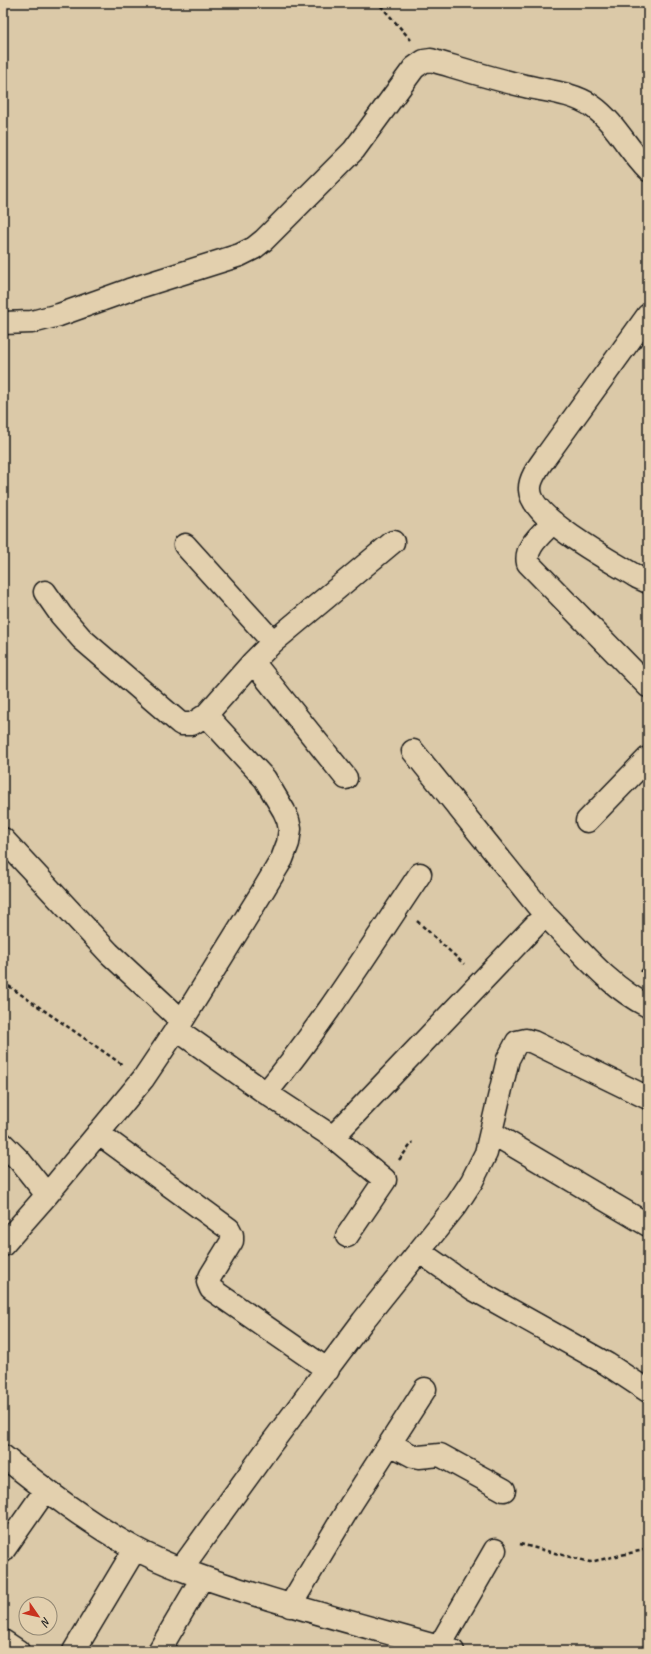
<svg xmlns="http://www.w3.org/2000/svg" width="651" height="1654" font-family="Caveat,sans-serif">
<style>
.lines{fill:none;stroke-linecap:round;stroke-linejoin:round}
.street-casing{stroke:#1c1c1c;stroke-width:25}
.path{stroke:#1c1c1c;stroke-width:2.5;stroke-dasharray:4 3;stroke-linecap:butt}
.street{stroke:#e3d0ae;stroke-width:22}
</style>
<rect width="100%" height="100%" fill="#dbc9a8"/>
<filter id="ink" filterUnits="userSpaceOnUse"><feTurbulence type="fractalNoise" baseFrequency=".025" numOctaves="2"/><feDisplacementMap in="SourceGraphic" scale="8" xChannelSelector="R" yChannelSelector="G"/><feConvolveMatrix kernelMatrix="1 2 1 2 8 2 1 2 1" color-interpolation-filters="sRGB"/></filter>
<g filter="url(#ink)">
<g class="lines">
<defs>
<path id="street" d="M648 315 547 455C540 465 529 478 530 490 531 519 613 562 637 577L648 582
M3 323 32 322 59 315 129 290 240 255 254 248 264 240 354 150 414 68 424 61 431 60C462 69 493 79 525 86 547 91 573 93 592 106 615 122 628 150 648 170
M553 522C543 533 524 547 528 563L648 686
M185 545 273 642
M45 592 61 615 82 639 175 719 181 724H192L206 715 253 662 273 642 393 542
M253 662 346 778
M413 751 545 915
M587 821 648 758
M3 839 109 953 182 1021
M176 1029 266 1093 333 1137 385 1180 347 1236
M266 1093C323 1024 370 948 420 874
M98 1133 229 1229 232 1235V1241L211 1275 208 1282 211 1289 328 1370
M492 1133 648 1225
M333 1137 545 915C577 946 607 986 648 1006
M3 1144 20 1161 47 1195
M3 1245 47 1195 143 1079 182 1021 264 889 282 859 288 843 290 829 288 820 284 811 265 779 206 715
M420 1252 473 1289 607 1364 648 1391
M390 1444 413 1456 419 1457 440 1455 504 1490
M3 1456C45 1490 87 1522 134 1548 169 1567 207 1579 244 1591 313 1613 383 1631 453 1651
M3 1551 45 1491
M181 1569 271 1444 363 1321 457 1204 472 1181 486 1153 508 1059 517 1042 526 1040 533 1042 648 1098
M290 1606 351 1504 425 1389
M3 1641 18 1651
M439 1647 495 1550
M74 1651 135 1549
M159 1651 202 1578"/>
</defs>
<use href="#street" class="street-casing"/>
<path class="path" d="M360 3 380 5 411 40
M417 921 464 964
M641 972 648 963
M3 982 123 1065
M399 1160 413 1142
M520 1544 590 1562 648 1549"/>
<use href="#street" class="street"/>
</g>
</g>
<rect width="651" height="1654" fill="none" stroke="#e3d0ae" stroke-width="16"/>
<rect x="8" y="8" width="635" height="1638" fill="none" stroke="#1c1c1c" stroke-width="1.5" filter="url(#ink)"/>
<g transform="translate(38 1616) rotate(124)"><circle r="19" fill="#e3d0ae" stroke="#938874"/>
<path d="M0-3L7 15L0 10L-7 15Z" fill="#c8321e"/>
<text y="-6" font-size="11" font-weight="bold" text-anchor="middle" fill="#1c1c1c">N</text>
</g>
</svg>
